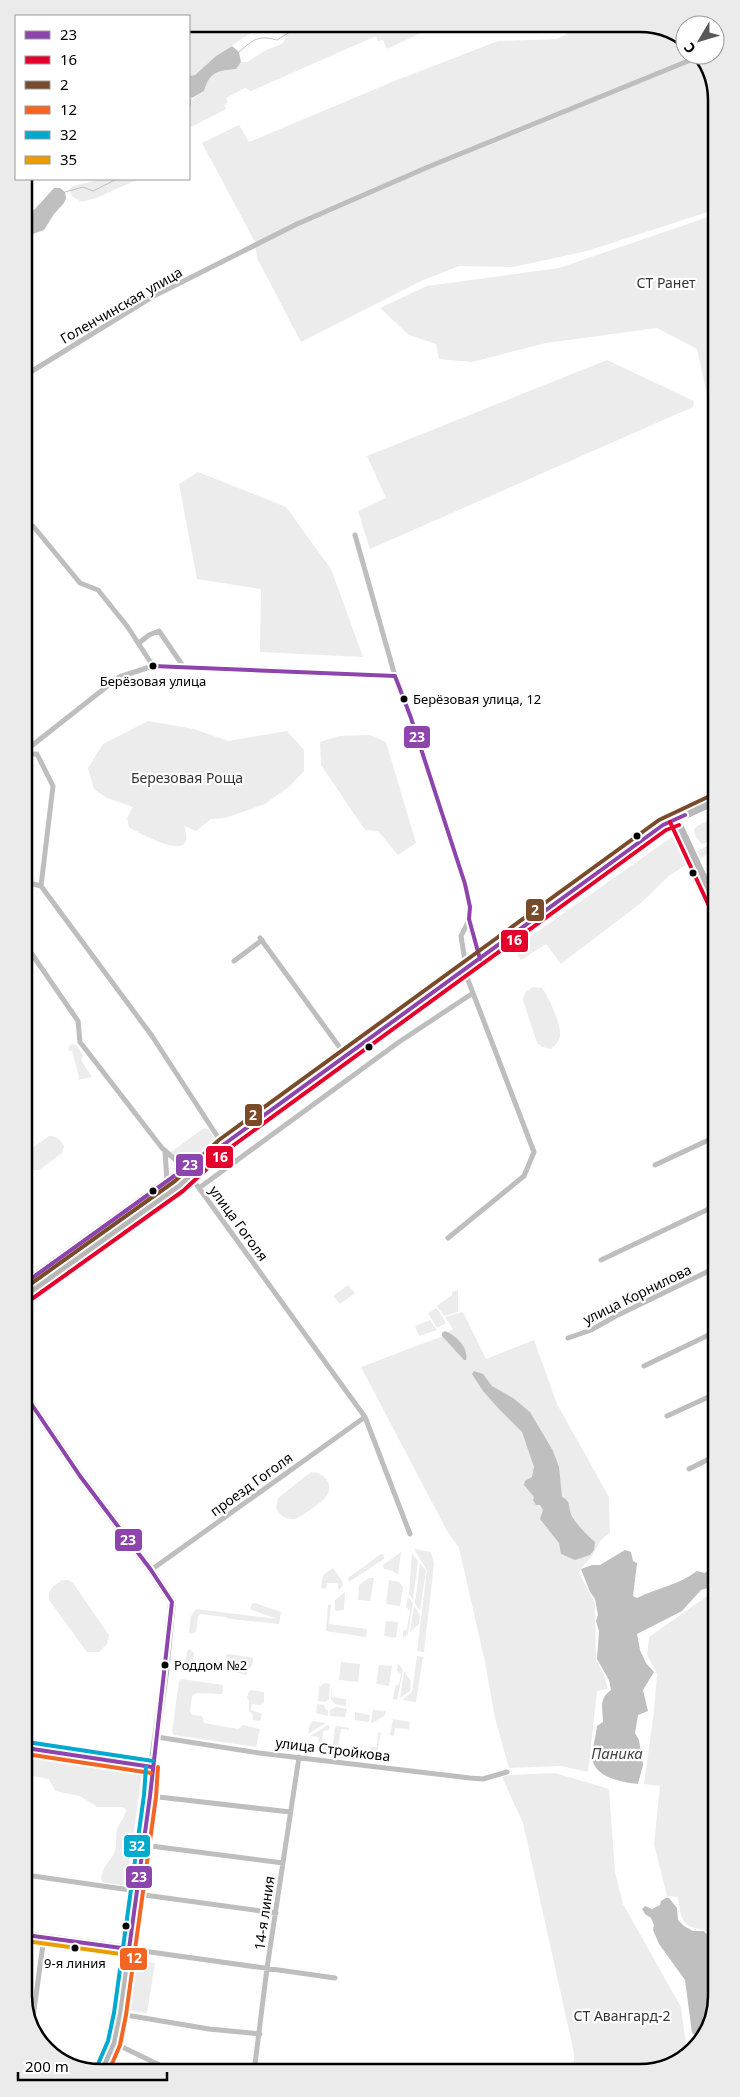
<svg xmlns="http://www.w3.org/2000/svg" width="740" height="2097" font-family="'Noto Sans',sans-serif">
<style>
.green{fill:#ececec}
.water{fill:#bfbfbf}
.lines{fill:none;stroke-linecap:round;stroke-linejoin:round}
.stream{stroke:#bfbfbf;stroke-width:1}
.street{stroke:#bebebe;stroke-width:5}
.secondary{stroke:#b8b8b8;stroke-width:8}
.bus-1-casing{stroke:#fff;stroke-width:8}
.bus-2-casing{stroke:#fff;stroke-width:8}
.bus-3-casing{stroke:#fff;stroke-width:8}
.bus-4-casing{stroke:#fff;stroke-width:8}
.bus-5-casing{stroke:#fff;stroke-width:8}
.bus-6-casing{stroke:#fff;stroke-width:8}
.bus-1{stroke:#8e44ad;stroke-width:4}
.bus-2{stroke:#e4002b;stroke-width:4}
.bus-3{stroke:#7a4b2a;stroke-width:4}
.bus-4{stroke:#f26522;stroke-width:4}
.bus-5{stroke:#00a9ce;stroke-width:4}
.bus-6{stroke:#eb9e00;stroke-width:4}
.bus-dot{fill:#000;stroke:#fff;stroke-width:2}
.labels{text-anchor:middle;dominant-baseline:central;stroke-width:4.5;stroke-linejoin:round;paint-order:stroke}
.bus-label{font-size:13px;fill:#000;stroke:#fff}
.park-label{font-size:14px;fill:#333;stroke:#fff}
.street-label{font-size:14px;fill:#000;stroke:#fff}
.water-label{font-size:15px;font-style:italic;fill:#444;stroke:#fff}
.rim{fill:none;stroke:#000;stroke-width:2.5}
.line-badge{stroke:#fff;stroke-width:2}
.badge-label{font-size:14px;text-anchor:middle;font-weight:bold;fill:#fff}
</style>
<rect width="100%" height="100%" fill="#fff"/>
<path class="green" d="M189 24H447L423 32 387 49 383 40 378 41 376 36 251 91 245 88 226 98 228 102 224 105 226 109 189 128C189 106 184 103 204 91 210 71 218 71 236 69L241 62H247L266 50 282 44 286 38 281 32H273L260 27 216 56 195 75 189 76Z
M588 24H645L685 39V55H697L714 80V210L587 251 513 267 459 266 421 281 301 342 257 258 255 242 202 143 239 125 249 142 392 82 498 41 557 39Z
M101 179H139L96 198 81 202 72 196 69 189 73 186Z
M714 215V407L710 409 697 349 657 328 546 343 472 362 439 359 436 344 409 335 380 308 427 286 559 268Z
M607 360 694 401 693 407 370 549 358 511 386 498 367 456Z
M198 472 286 507 331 569 363 657 260 652 261 589 197 579 179 484Z
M148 721 194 729 228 741 287 731 304 750V771L290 786 265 804 225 818 211 819 196 831 184 826C199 867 141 834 129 827L127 818 133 807 107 798 94 789 88 768 103 744Z
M369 735 386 742 416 843 398 855 378 831 365 830 321 765 320 742 339 736Z
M715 817V839L702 844 696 837 694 830 697 826Z
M679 832 693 861 670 875 642 902 561 964 546 944 521 960 513 949Z
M715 842V851L701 858 697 851Z
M713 870H715V902L702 875Z
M533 987 542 988C548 995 562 1026 560 1036 559 1042 555 1045 551 1049L542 1047 537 1043 523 1000 525 992Z
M73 1044 77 1046 83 1056 81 1060 92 1077 78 1080 79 1077 72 1051 68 1050 69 1046Z
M204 1128 208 1129 218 1143 185 1165 171 1152Z
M49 1136C57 1136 60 1139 64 1146L62 1153 39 1170H31L25 1163 27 1152Z
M175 1180 178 1181V1183L25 1292V1286Z
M348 1285 355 1293 340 1304 333 1296Z
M458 1290V1312L444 1316 437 1306 452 1295V1292Z
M437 1308 446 1323 437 1328 428 1313Z
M463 1312 486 1359 534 1340 557 1404 609 1497 610 1533C597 1542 601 1542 593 1554 589 1562 582 1564 579 1573L595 1603 596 1660 604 1675 608 1689 597 1691 588 1772 561 1766 509 1768 495 1718 485 1662 459 1548 447 1531 361 1367 443 1336 453 1329 445 1317Z
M430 1320 437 1330 419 1336 415 1326Z
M311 1472C318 1473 322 1474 326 1479 340 1496 307 1511 296 1519 286 1520 281 1516 276 1509L278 1498Z
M414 1549 431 1552 434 1564 424 1652 417 1651 427 1570Z
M401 1552 398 1575 393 1571 384 1569 383 1565Z
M412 1553 418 1561 413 1600 409 1594Z
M381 1554 384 1555V1559L349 1582 348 1578Z
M420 1563 426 1570 420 1611 415 1603Z
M333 1568 342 1581 343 1585 340 1589H338V1583H327L326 1589 321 1588 323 1575Z
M369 1578H374L370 1601 358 1600 359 1585Z
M62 1580H68L73 1583 109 1635 107 1644 99 1652H87L49 1600C48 1589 53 1586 62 1580Z
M389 1580 399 1582 403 1587 400 1606 386 1604Z
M716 1590V1944L705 1930C681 1927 681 1919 678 1897L667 1896 654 1844 660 1786 644 1784 654 1711 657 1674 647 1655 649 1637Z
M345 1592 344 1610 335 1611V1600Z
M408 1597 413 1603 408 1634 403 1638V1631L407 1629 410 1611 406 1607Z
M255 1603 281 1612 279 1624 230 1619 225 1617 200 1614 198 1617 196 1632 191 1634 189 1632 191 1616 196 1609 277 1619 252 1610 250 1608 252 1604Z
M331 1604 329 1624 367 1629 366 1637 326 1631 328 1605Z
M414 1606 420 1615 419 1624 410 1632Z
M386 1621 398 1622 396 1638 384 1636Z
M190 1649 194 1653 191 1673 189 1674 184 1670 187 1651Z
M230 1654 253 1658V1663L246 1675 224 1669 226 1655Z
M417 1656 423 1657 416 1702 402 1700 412 1692Z
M341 1662 360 1664 358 1682 339 1680Z
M398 1663 403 1670 397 1700 393 1699 395 1686 399 1684 401 1674 397 1671Z
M379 1665 392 1666 389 1686 376 1684Z
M404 1671 411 1681 410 1691 400 1698Z
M182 1679 223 1685 222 1694 196 1693 192 1696 190 1712 192 1715 202 1716 204 1723 238 1729 243 1725 260 1729 256 1747 174 1735 172 1732 179 1681Z
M325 1683 330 1684 329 1699 325 1702 318 1701 319 1687Z
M332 1685V1697L346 1699V1706L335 1704 331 1699Z
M251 1690 264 1692V1703L261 1705 252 1704 251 1710 262 1714 260 1721 253 1720 252 1713 249 1711V1701L247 1697 249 1692Z
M317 1704 324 1705 326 1710H328V1716L316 1713Z
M336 1707 347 1709 345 1717 330 1716V1710Z
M373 1710 386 1711 385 1715 373 1723 371 1722Z
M355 1712 370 1715 369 1722 355 1720Z
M393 1719 410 1722 409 1729 395 1728 394 1736 390 1735Z
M313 1721 326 1723 308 1734 310 1724Z
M328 1725 330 1727 328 1730 323 1731 322 1743 333 1744 335 1727 338 1726 349 1728V1730L341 1729 337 1752 318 1750 319 1737 310 1736Z
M378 1732 381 1733 376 1757 368 1756 371 1746 377 1747Z
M26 1758 142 1774 126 1886 102 1882C99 1868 111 1862 115 1851 117 1844 115 1834 118 1827 121 1820 124 1820 126 1810L123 1807H97L80 1796 55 1791 49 1779 26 1775Z
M555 1773 609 1789 615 1872 623 1904 681 2007 687 2053 660 2071H574V2053L523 1823 502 1777 509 1775Z
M137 1960 155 1963 147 2013 130 2011Z"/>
<path class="water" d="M232 46 239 52 241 62 236 69C218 71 210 71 204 91L192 98 189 97V76L195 75 216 56Z
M54 188H60L65 192 66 198 64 203 54 214 44 230 27 236 24 239V217L35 209Z
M445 1331C456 1335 469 1348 466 1360H464L442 1336V1333Z
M474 1371 483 1374 492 1386 513 1398 530 1412 553 1451 559 1467 562 1497C571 1501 568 1506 571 1514 573 1521 589 1537 595 1542L594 1550 590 1555 575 1560 561 1554 559 1543 540 1519 543 1510 540 1505H536L533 1500 534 1497 524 1485 525 1481 532 1477 534 1467 522 1432 498 1408 483 1391 472 1374Z
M625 1550 631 1552 633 1561 637 1563 633 1596 637 1598C657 1588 679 1585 697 1571L705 1573 716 1563V1583L711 1587 701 1590 682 1611 637 1634 640 1650 646 1663 654 1672 643 1690 648 1711 638 1715 635 1733 639 1740 643 1765 638 1784C622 1782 591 1778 592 1754 593 1745 596 1736 597 1726L603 1722C603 1709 598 1699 611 1690L609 1680 597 1659 599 1631 596 1621 598 1615 595 1599 590 1592 581 1569 592 1565H600Z
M666 1898H669L677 1908 678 1920 684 1926 693 1931H704L714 1943 708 1956 716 1967V1997L704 2032 697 2036 692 2033 685 1980 659 1944 653 1930 654 1925 651 1918 645 1914 642 1909 645 1906 652 1909 660 1905 661 1901Z"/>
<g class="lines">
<path class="stream" d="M239 52C254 39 258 35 277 40L290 32 325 24
M189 111 191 99
M65 192 83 187 93 191 117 179"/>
<path class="street" d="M24 376 152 297 297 224 428 167 698 57
M24 528 33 526 80 583 98 590 127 626 153 666
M355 535 395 676 411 718 465 884 470 907 469 919 480 959
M139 643 149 635 159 631 183 666
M25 751 119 677 153 666 395 676
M25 754H37L53 786 41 886
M25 882 41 886 152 1036 223 1145
M260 938 346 1056
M25 944 78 1021 80 1042 162 1148 178 1162 199 1188 365 1417 410 1534
M234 961 262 940
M165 1151 167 1181
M655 1165 715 1137
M199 1188 399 1042 473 993
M448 1238 524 1176 534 1152 468 980 461 936 469 920
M601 1260 715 1206
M568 1338 591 1330 616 1316 715 1268
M644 1366 715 1332
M667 1416 715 1394
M689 1469 715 1456
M151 1570 365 1417
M157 1737 259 1753 470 1778 483 1779 507 1772
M150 1796 290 1812
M143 1845 283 1863
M26 1875 137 1891
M137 1894 276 1913
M129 1949 335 1978
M120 2014 209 2029 260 2034
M32 2025 44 1937
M114 2043 176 2073
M254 2072 267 1968 299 1757"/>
<path class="secondary" d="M676 819 715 903
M25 1283 184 1169 223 1145 663 825 715 801
M25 1296 179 1186 211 1156
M26 1396 80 1476 151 1570 172 1602 165 1673 152 1767 150 1796 120 2014 114 2043 101 2073
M26 1748 152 1767
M26 1935 129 1949"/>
<defs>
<path id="bus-1" d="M153 666 395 676 411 718 465 884 470 907 469 919 480 959
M25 1283 184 1169 223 1145 663 825 685 815
M26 1396 80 1476 151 1570 172 1602 150 1796 129 1949 26 1935
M26 1748 152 1767"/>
<path id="bus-2" d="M670 822 709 906
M29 1301 183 1191 227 1150 666 830 679 825"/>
<path id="bus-3" d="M25 1288 175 1181 219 1140 659 820 712 795"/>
<path id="bus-4" d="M26 1754 151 1773
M108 2073 120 2045 126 2015 156 1797 158 1767"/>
<path id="bus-5" d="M27 1742 153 1761
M95 2071 108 2041 114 2013 144 1795 146 1767"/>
<path id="bus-6" d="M26 1941 128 1955"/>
</defs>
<use href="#bus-1" class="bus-1-casing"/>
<use href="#bus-2" class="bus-2-casing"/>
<use href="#bus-3" class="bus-3-casing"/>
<use href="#bus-4" class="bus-4-casing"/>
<use href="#bus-5" class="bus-5-casing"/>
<use href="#bus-6" class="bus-6-casing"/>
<use href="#bus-1" class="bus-1"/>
<use href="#bus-2" class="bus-2"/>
<use href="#bus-3" class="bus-3"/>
<use href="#bus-4" class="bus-4"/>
<use href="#bus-5" class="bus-5"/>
<use href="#bus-6" class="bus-6"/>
</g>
<g class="bus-dot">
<circle cx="153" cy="666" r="4.5"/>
<circle cx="404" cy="699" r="4.5"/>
<circle cx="637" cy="836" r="4.5"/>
<circle cx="693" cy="873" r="4.5"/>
<circle cx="369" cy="1047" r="4.5"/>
<circle cx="153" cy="1191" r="4.5"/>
<circle cx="165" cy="1665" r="4.5"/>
<circle cx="126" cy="1926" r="4.5"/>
<circle cx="75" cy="1948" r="4.5"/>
</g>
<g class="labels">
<g class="bus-label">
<text x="153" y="681">Берёзовая улица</text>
<text x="413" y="699" text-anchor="start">Берёзовая улица, 12</text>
<text x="174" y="1665" text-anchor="start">Роддом №2</text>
<text x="75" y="1963">9-я линия</text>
</g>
<g class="park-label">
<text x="666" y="282">СТ Ранет</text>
<text x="187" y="777">Березовая Роща</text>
<text x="622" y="2015">СТ Авангард-2</text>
</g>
<g class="street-label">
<text transform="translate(121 305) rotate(-30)">Голенчинская улица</text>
<text transform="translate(239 1223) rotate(54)">улица Гоголя</text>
<text transform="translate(637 1294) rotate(-26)">улица Корнилова</text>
<text transform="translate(251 1484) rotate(-36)">проезд Гоголя</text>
<text transform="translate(333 1749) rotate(7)">улица Стройкова</text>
<text transform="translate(264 1913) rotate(-82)">14-я линия</text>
</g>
<g class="water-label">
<text x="617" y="1753">Паника</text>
</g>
</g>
<path d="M0 0H740V2097H0ZM100 32H640A68 68 0 0 1 708 100V1996A68 68 0 0 1 640 2064H100A68 68 0 0 1 32 1996V100A68 68 0 0 1 100 32Z" fill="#ebebeb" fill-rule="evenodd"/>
<path class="rim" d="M100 32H640A68 68 0 0 1 708 100V1996A68 68 0 0 1 640 2064H100A68 68 0 0 1 32 1996V100A68 68 0 0 1 100 32Z"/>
<g class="line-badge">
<rect x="403" y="725" width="28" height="24" rx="5" fill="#8e44ad"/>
<rect x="525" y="898" width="20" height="24" rx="5" fill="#7a4b2a"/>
<rect x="500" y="929" width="29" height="24" rx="5" fill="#e4002b"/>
<rect x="244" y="1103" width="19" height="24" rx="5" fill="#7a4b2a"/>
<rect x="205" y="1145" width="29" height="24" rx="5" fill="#e4002b"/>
<rect x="175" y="1153" width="29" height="24" rx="5" fill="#8e44ad"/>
<rect x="114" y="1528" width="29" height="24" rx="5" fill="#8e44ad"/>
<rect x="123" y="1834" width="28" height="24" rx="5" fill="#00a9ce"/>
<rect x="125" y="1865" width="28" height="24" rx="5" fill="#8e44ad"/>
<rect x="119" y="1947" width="29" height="24" rx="5" fill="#f26522"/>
</g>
<g class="badge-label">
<text x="417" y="742">23</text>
<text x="535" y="915">2</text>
<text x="514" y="945">16</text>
<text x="253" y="1120">2</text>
<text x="220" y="1162">16</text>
<text x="190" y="1170">23</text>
<text x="128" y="1545">23</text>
<text x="137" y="1851">32</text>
<text x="139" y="1882">23</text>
<text x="134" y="1963">12</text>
</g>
<rect x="15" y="15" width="175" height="165" fill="#ffffff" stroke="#999999"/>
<rect x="25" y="31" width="25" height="8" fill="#8e44ad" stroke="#999999"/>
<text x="60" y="40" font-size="15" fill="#000000">23</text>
<rect x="25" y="56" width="25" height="8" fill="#e4002b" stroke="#999999"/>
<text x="60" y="65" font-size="15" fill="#000000">16</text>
<rect x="25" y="81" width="25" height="8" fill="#7a4b2a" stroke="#999999"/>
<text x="60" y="90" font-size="15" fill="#000000">2</text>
<rect x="25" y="106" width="25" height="8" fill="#f26522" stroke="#999999"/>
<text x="60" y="115" font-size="15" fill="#000000">12</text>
<rect x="25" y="131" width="25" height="8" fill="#00a9ce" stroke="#999999"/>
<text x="60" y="140" font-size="15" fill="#000000">32</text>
<rect x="25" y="156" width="25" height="8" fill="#eb9e00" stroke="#999999"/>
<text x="60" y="165" font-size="15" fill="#000000">35</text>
<g transform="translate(700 40) rotate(232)"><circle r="24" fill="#ffffff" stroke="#999999"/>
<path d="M0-4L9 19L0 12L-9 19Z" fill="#595959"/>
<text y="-8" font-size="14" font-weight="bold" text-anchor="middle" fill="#000000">С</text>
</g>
<path d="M18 2072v8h149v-8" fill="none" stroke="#000000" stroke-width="2.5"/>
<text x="25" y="2072" font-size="15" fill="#000000" stroke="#ffffff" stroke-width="4" paint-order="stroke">200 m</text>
</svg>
